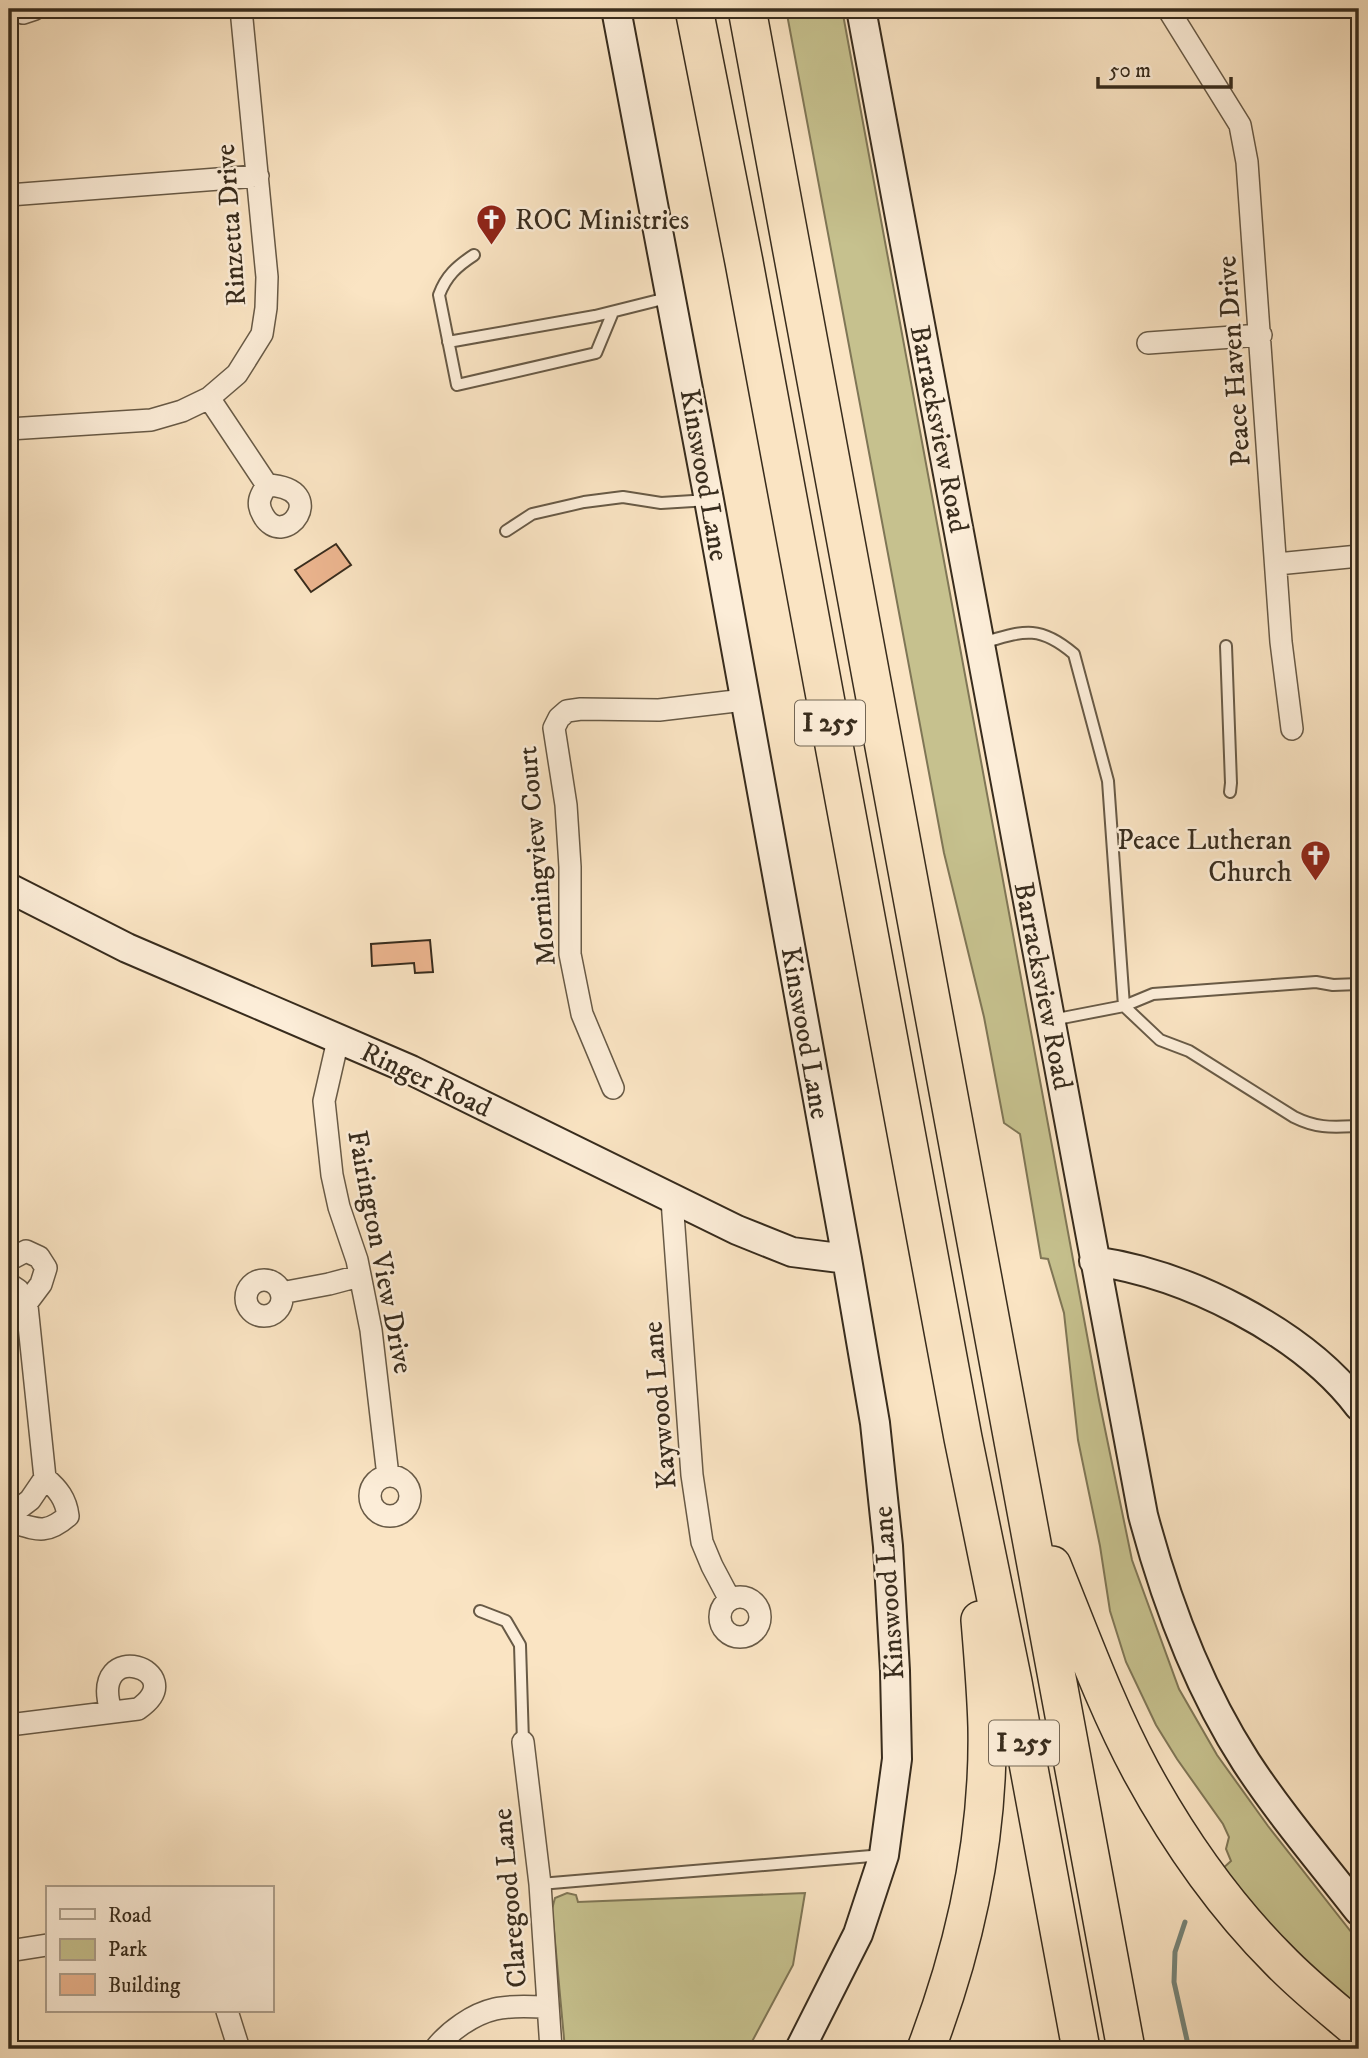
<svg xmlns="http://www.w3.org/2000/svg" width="1368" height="2058" font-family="'IM FELL DW Pica',serif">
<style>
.green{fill:#c6c18e;stroke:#7f7656;stroke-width:2}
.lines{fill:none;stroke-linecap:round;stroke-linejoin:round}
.stream{stroke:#758479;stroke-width:5}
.building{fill:#ecb58f;stroke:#382c1d;stroke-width:2}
.lane-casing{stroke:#685a46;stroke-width:14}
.street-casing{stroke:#685a46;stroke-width:24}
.secondary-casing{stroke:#382c1d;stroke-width:32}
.highway-casing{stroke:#382c1d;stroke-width:40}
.lane{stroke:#fcedd8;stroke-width:10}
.street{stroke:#fcedd8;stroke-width:21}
.secondary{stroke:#fcedd8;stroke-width:28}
.highway{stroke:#fae4c3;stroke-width:37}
.labels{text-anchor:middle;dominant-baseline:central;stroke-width:5;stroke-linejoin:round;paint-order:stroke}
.shield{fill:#fcedd8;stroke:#736655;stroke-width:2}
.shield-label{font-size:26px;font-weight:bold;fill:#382c1d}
.poi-label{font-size:28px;fill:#382c1d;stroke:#fcedd8;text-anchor:start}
.street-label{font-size:28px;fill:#382c1d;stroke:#fcedd8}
</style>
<rect width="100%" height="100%" fill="#fae4c3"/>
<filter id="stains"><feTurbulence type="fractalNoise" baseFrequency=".00286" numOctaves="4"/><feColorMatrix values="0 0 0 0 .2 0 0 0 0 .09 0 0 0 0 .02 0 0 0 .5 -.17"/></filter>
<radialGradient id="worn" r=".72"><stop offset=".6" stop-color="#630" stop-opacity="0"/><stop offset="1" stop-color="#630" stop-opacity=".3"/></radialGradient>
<path class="green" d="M786 9H842L1099 1400 1132 1560 1179 1689 1217 1755 1268 1826 1359 1942V2012L1273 1931 1221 1870 1231 1861 1226 1849 1229 1837 1223 1824 1177 1759 1156 1725 1126 1662 1110 1611 1100 1546 1078 1440 1064 1313 1048 1259 1041 1258 1020 1134 1004 1123 984 1017 944 853Z
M567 1893 576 1895 578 1902 805 1893 793 1965 748 2049H565L552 1909 555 1898Z"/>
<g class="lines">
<path class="stream" d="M1185 1922 1175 1952 1174 1982 1189 2049"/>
</g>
<path class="building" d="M336 544 351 565 311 592 295 570Z
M430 940 433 972 415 973 414 963 372 966 371 944Z"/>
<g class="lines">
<defs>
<path id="lane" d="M474 255C457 266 446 276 439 295L457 385 596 353 613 312
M448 342 595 316 671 297
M506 531 532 514 584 502 623 497 661 503 709 500
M982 643C1023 631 1039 624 1074 654L1108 781 1124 1006 1160 1040 1189 1051 1294 1117C1318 1129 1333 1127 1359 1126
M1226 646 1231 783 1230 792
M1052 1020 1124 1006 1153 994 1316 982 1333 985 1359 984
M480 1611 506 1621 520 1645 523 1742
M540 1884 883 1855"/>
<path id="street" d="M13 9 23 13 35 9
M1168 9 1240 125 1247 162 1281 642 1292 729
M9 195 258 176
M1148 343 1261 335
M209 398 267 485C260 496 256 503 263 515 284 553 333 488 267 485
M9 429 151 420 182 411 209 398 237 374 262 334 266 308 267 277 241 9
M1277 564 1359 556
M338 1040 324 1101 332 1175 339 1207 357 1260 371 1330 388 1476
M613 1088 582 1014 570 954V867L566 805 554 728 559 718 567 711 581 709 659 710 744 700
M672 1200 692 1475 702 1542 712 1566 730 1600
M9 1260 26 1251 39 1257 46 1268 41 1284 26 1304
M246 1298a18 18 0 1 1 36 0a18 18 0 1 1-36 0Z
M9 1284 18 1290 27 1306 45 1478 30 1500 9 1516
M281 1293 329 1284 359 1276
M370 1496a20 20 0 1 1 40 0a20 20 0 1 1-40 0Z
M9 1521C36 1529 45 1536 68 1516 66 1499 58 1489 45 1478
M720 1617a20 20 0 1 1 40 0a20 20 0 1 1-40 0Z
M9 1725 138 1709C194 1671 88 1635 111 1711
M523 1742 540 1884 551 2049
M9 1951 47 1945
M227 2011 239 2049
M435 2049C449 2031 473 2014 495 2009 511 2005 530 2007 547 2007"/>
<path id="secondary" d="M616 9 709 500 847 1259 875 1423 888 1546 895 1671 897 1759 884 1855 858 1934 800 2049
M861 9 1143 1515C1166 1602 1197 1686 1246 1762 1280 1814 1321 1862 1359 1911
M9 888 127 948 411 1070 737 1230 792 1252 847 1259
M1094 1261C1186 1274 1302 1331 1359 1406"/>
<path id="highway" d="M694 9 744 262 963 1438 1013 1682 1081 2049
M747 9 1126 2049
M1052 1565C1080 1634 1106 1706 1141 1771 1178 1839 1224 1905 1279 1960 1304 1986 1332 2008 1359 2031
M926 2049C965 1947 989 1836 987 1727 986 1691 983 1656 980 1620"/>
</defs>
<use href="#lane" class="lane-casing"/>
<use href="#street" class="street-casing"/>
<use href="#secondary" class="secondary-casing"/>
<use href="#highway" class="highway-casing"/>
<use href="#lane" class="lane"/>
<use href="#street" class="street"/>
<use href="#secondary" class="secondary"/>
<use href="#highway" class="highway"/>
</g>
<defs>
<symbol id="church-pin" viewBox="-11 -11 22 30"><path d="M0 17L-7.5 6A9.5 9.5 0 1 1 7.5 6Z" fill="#8f2418" stroke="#fcedd8"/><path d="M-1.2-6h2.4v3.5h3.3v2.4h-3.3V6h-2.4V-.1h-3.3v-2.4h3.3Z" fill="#fff"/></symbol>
</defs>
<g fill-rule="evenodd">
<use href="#church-pin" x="474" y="202" width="35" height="47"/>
<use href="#church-pin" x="1298" y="838" width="35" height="47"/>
</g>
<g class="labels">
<g class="shield">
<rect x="795" y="700.5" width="70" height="45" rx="5"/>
<rect x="989" y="1720.5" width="70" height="45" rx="5"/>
</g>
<g class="shield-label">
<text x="830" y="723">I 255</text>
<text x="1024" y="1743">I 255</text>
</g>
<g class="poi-label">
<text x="515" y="220">ROC Ministries</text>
<text x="1292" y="840" text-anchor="end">Peace Lutheran<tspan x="1292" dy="32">Church</tspan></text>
</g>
<g class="street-label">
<text transform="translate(231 225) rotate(-94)">Rinzetta Drive</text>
<text transform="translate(1234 361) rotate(-94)">Peace Haven Drive</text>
<text transform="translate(939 429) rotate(79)">Barracksview Road</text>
<text transform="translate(704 475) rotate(80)">Kinswood Lane</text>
<text transform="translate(537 856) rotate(-95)">Morningview Court</text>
<text transform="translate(1043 986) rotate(79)">Barracksview Road</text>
<text transform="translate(805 1033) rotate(80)">Kinswood Lane</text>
<text transform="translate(426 1080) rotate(25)">Ringer Road</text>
<text transform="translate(380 1252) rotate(79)">Fairington View Drive</text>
<text transform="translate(660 1405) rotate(-95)">Kaywood Lane</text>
<text transform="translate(889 1593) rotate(-94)">Kinswood Lane</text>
<text transform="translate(510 1898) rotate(-95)">Claregood Lane</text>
</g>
</g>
<rect width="1368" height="2058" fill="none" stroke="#fae4c3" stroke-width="35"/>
<rect x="10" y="10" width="1347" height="2037" fill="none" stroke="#382c1d" stroke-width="3.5"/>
<rect x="18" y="18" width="1333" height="2023" fill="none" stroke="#382c1d" stroke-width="2"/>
<rect x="46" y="1886" width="228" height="126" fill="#fcedd8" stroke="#aea08d" stroke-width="2"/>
<rect x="60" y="1909" width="35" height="10" fill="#fcedd8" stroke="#aea08d" stroke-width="2"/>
<text x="108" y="1922" font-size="21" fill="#382c1d">Road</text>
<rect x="60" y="1939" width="35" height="21" fill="#c6c18e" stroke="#aea08d" stroke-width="2"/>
<text x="108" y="1956" font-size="21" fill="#382c1d">Park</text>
<rect x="60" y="1974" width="35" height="21" fill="#ecb58f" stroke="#aea08d" stroke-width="2"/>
<text x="108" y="1992" font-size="21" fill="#382c1d">Building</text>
<path d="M1098 77v10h133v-10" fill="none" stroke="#382c1d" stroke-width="3.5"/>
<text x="1109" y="77" font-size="21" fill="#382c1d" stroke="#fcedd8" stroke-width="5" paint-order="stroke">50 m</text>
<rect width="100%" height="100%" filter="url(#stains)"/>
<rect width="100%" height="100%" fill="url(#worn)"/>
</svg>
